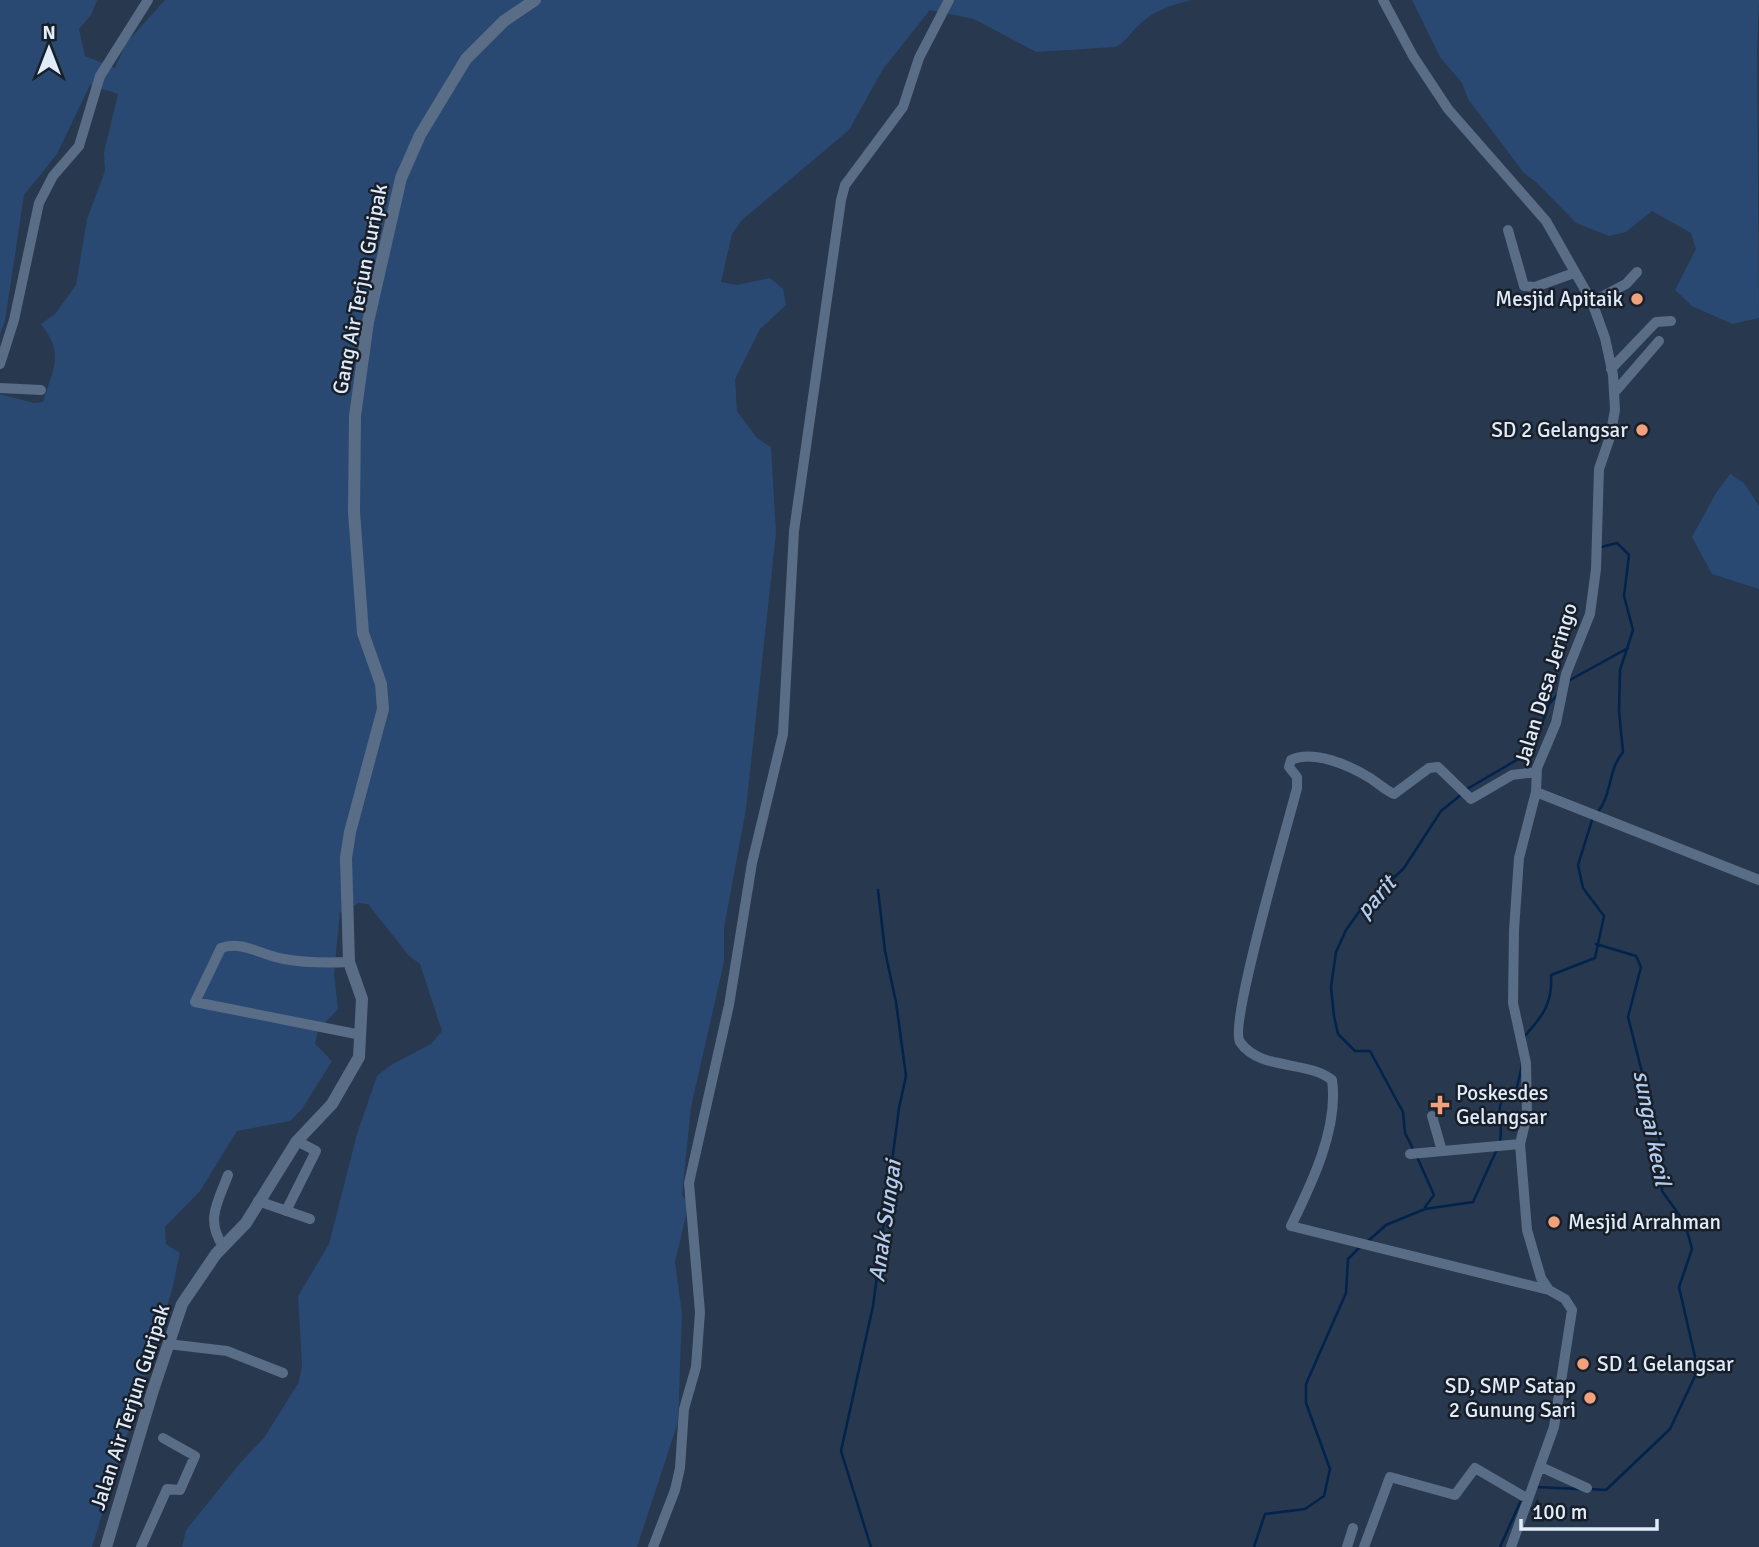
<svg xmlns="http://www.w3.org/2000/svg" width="1759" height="1547" font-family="Signika,sans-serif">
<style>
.green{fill:#294972}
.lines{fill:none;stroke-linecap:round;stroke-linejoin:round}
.stream{stroke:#01234c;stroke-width:2.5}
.minor{stroke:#596d87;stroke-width:10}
.tertiary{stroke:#596d87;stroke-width:12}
.poi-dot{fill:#f1a17c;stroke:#181f29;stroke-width:2.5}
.labels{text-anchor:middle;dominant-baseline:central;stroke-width:5;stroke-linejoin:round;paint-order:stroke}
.street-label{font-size:21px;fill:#e1ecfa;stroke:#181f29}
.poi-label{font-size:21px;fill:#e1ecfa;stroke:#181f29;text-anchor:end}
.water-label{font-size:23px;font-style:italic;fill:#b4cdef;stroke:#181f29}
</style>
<rect width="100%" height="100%" fill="#28384e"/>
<path class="green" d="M0 0H97L91 15 79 29 85 56 115 68 126 43 165 0H1191C1173 5 1154 10 1140 24 1131 32 1126 42 1115 47L1036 52 974 19 930 10 883 69 849 130 742 220 732 234 721 282 737 285 770 278 783 289 786 305 760 329 735 379 737 411 757 438 771 447 776 533 746 809 724 928V962L691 1107 682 1195 689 1203 675 1262 682 1314 678 1422 637 1547H182L186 1530 241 1462 264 1438 299 1382 302 1365 298 1296 329 1244 357 1134 377 1076 391 1065 431 1044 442 1031 420 964 409 956 368 904 359 903 340 913 334 974 338 1009 318 1030 315 1044 332 1061 302 1109 290 1121 237 1131 200 1191 165 1227 166 1244 180 1253 172 1290 92 1547H0V394L34 403 43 402C53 367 65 355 41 324L55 314 76 285 87 219 105 171 104 152 118 94 90 85 57 154 24 195 5 321 0 334Z
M1412 0H1759L1757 52 1759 318 1732 324 1692 306 1675 290 1696 249 1691 233 1652 211 1626 232 1609 236 1576 223 1537 183 1524 173 1468 99 1462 83 1440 57Z
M1730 474 1744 483 1759 506V589L1712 574 1692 537 1716 493Z"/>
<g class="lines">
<path class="stream" d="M1570 680 1628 648
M1467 789 1532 751 1549 704 1559 693
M1598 812C1612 794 1608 770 1623 752L1619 711 1620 670 1633 630 1624 596 1629 555 1617 543 1601 547
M1523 1038C1542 1017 1553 1004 1551 975L1595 958 1604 916 1583 888 1578 865 1593 817
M1500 1142C1505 1114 1488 1105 1517 1087L1522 1065
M1414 1151 1405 1133 1403 1112 1370 1051H1355L1338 1034 1334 1016 1331 987 1336 952 1346 930 1361 909 1404 868 1441 811 1462 794
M1417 1157 1434 1195 1425 1207
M1367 1242 1386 1225 1425 1209 1473 1202 1497 1149
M1537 1487 1579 1489
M1589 1489 1606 1490 1670 1429 1695 1376V1357L1679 1287 1692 1249 1685 1223 1662 1191 1660 1143 1628 1017 1641 967 1636 956 1596 944
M871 1547 841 1451 873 1306 899 1108 906 1076 896 1002 885 951 878 890
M1254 1547 1265 1514 1305 1509 1324 1496 1330 1469 1306 1403V1384L1346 1293 1348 1259 1361 1246
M1500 1547 1522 1498"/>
<path class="minor" d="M1383 0 1413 56 1448 109 1546 221 1592 302 1605 338 1613 375 1615 410 1610 437 1599 469 1596 569 1590 614 1566 674 1556 723 1537 768 1536 792 1519 858 1514 930 1513 1003 1526 1063 1527 1115 1520 1144 1527 1230 1541 1278 1549 1290 1565 1299 1572 1310 1554 1427 1511 1547
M1508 230 1524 286 1535 287 1574 273
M1592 302 1626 284 1637 272
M0 364 14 320 39 203 53 176 79 146 100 76 148 0
M1611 369 1656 322 1671 321
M0 388 41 390
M1614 393 1659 341
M1536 772 1512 775 1471 799 1438 767 1429 768 1394 794C1385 790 1378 783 1370 778 1351 766 1313 749 1291 760L1289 767 1297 777V788C1289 821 1228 1025 1240 1042 1260 1071 1307 1060 1332 1080 1339 1128 1311 1185 1291 1226L1549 1290
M1536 792 1759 880
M349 962C327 963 305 963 284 959 263 956 242 940 221 948L195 1002 361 1035
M1432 1116 1442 1151
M1410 1154 1520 1144
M258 1201 310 1219
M286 1211 316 1151 297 1141
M223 1246C205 1220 218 1202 228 1175
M168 1344 227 1351 283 1373
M1541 1467 1587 1488
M141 1547 167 1489 180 1490 195 1456 163 1438
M653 1547 675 1490 680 1468 684 1409 696 1367 700 1312 689 1183 729 1005 752 863 783 734 794 531 841 200 845 185 903 107 919 58 949 0
M1347 1547 1353 1528
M1364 1547 1390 1477 1455 1495 1475 1468 1528 1499"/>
<path class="tertiary" d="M106 1547 153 1390 182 1304 216 1254 246 1223 297 1141 332 1104 359 1057 362 999 349 962 346 858 350 832 383 709 381 684 363 633 354 512 355 416 368 322 401 178 420 135 466 59 504 21 535 0"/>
</g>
<g class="poi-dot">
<circle cx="1637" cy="299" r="7"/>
<circle cx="1642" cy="430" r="7"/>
<path d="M1436.5 1094.5h7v7h7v7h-7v7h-7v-7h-7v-7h7z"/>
<circle cx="1554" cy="1222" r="7"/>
<circle cx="1583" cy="1364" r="7"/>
<circle cx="1590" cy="1398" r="7"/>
</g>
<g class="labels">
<g class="street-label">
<text transform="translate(360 289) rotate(-79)">Gang Air Terjun Guripak</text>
<text transform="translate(1546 684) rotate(-73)">Jalan Desa Jeringo</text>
<text transform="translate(130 1407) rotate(-72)">Jalan Air Terjun Guripak</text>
</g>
<g class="poi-label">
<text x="1623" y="299">Mesjid Apitaik</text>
<text x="1628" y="430">SD 2 Gelangsar</text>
<text x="1456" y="1093" text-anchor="start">Poskesdes<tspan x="1456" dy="24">Gelangsar</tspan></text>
<text x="1568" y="1222" text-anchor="start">Mesjid Arrahman</text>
<text x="1597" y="1364" text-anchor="start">SD 1 Gelangsar</text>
<text x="1576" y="1386">SD, SMP Satap<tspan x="1576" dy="24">2 Gunung Sari</tspan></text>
</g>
<g class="water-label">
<text transform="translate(1376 897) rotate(-48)">parit</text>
<text transform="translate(1652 1128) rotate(79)">sungai kecil</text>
<text transform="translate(885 1221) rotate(-82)">Anak Sungai</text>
</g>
</g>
<g transform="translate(49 49)" stroke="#181f29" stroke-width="5" paint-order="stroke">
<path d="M0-5L12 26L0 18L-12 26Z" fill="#e1ecfa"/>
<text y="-10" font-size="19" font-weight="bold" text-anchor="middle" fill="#e1ecfa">N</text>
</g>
<path d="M1521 1519v10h136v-10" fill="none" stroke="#e1ecfa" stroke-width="3.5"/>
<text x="1532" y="1519" font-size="21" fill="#e1ecfa" stroke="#181f29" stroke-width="5" paint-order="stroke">100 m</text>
</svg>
